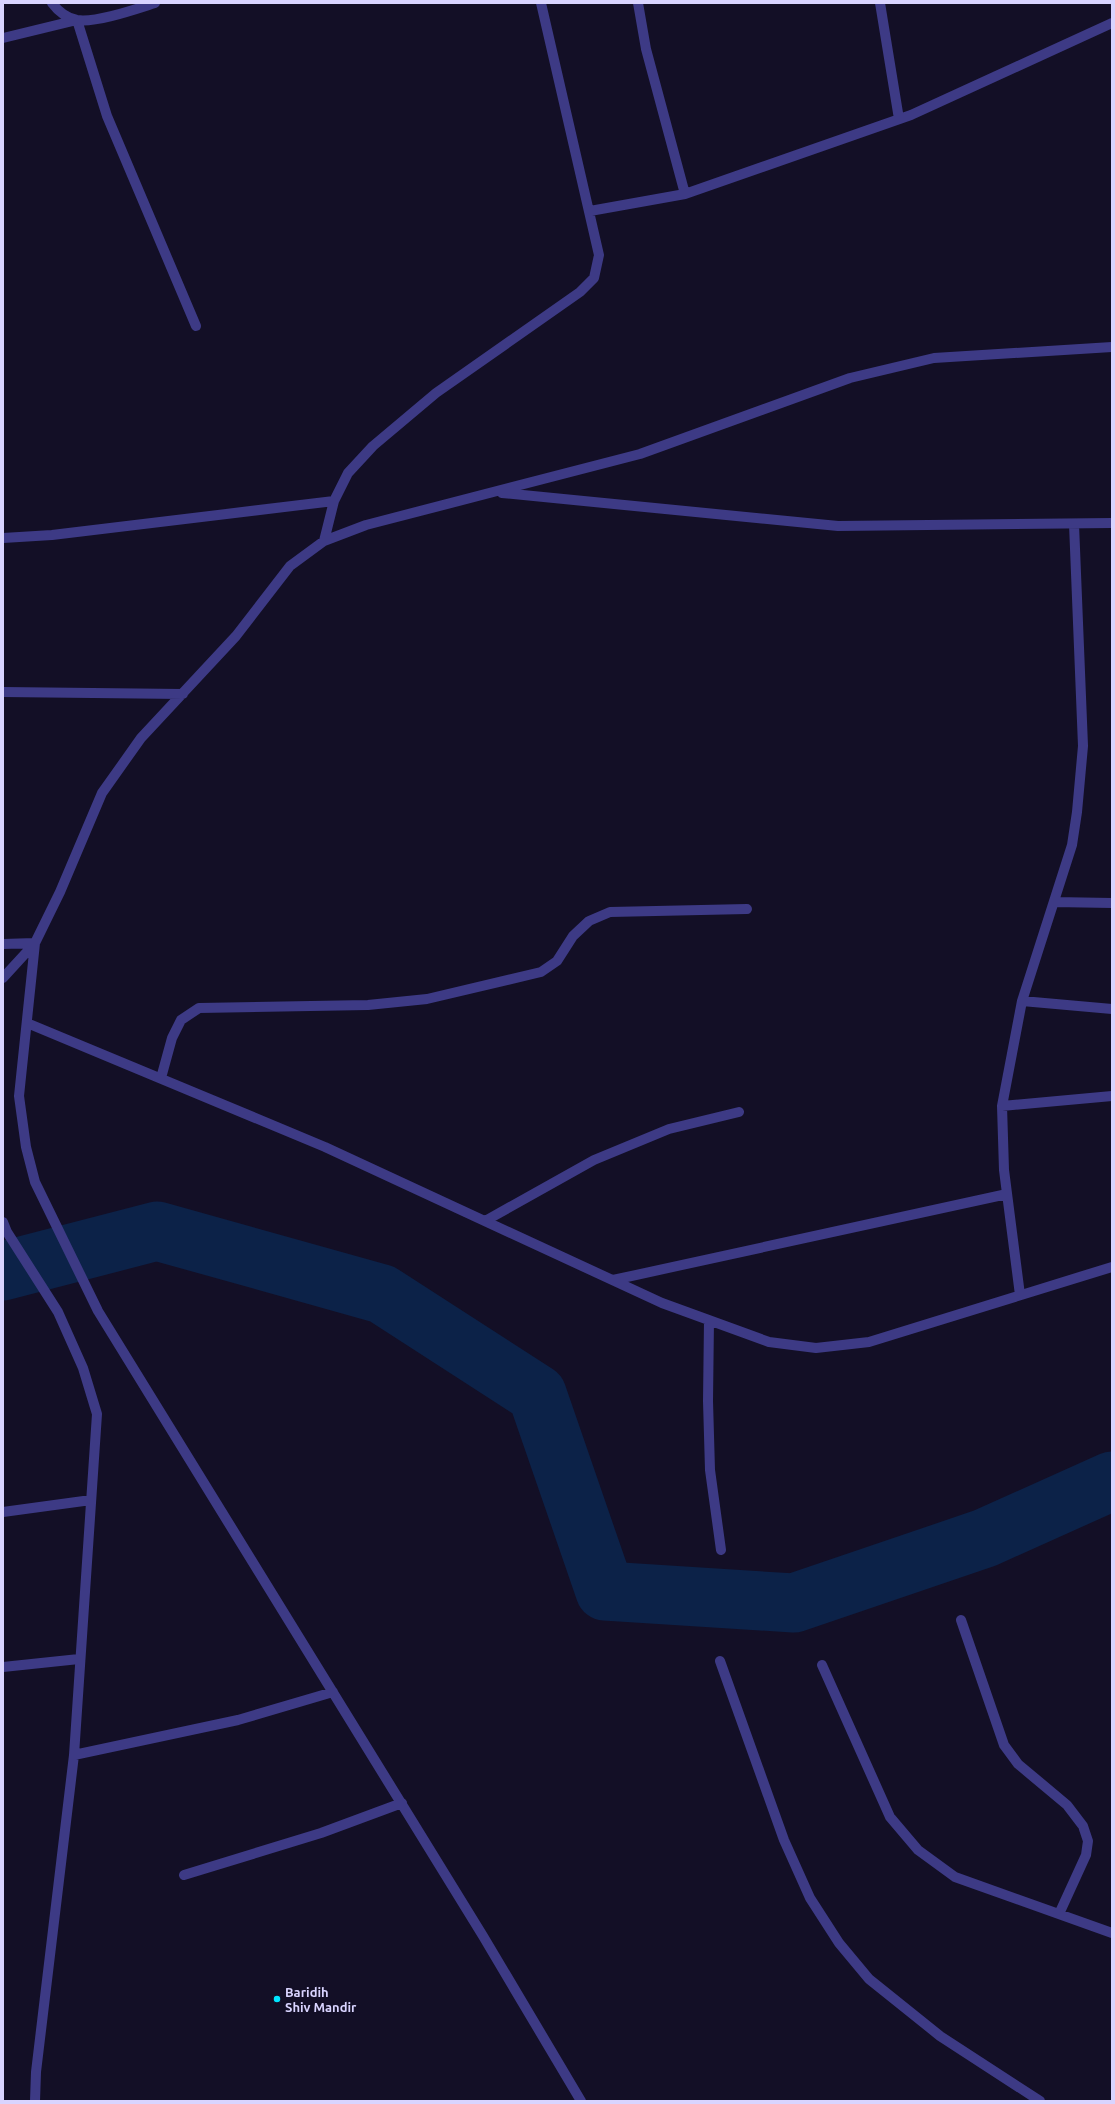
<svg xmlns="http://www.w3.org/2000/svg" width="1115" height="2104" font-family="Ubuntu,sans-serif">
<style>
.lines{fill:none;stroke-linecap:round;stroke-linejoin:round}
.river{stroke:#0c2248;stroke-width:59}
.minor{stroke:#3d3a85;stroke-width:10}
.poi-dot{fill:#00e5ff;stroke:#130f26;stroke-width:1.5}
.labels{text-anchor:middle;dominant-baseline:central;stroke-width:4;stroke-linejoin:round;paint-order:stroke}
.poi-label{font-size:13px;font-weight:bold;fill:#d9d4ff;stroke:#130f26;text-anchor:start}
</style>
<rect width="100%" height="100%" fill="#130f26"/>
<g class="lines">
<path class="river" d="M3 1271 157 1231 382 1294 537 1394 605 1591 794 1603 985 1538 1112 1481"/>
<path class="minor" d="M52 3C58 11 66 18 77 20 96 23 136 9 155 3
M638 3 646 49 685 194
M880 3 899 119
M3 38 77 20 107 116 196 326
M590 211 685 194 911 115 1112 23
M502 493 838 526 1112 523
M3 538 52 535 334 501
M324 541 334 501 348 473 373 446 436 393 580 292 594 278 599 255 541 3
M3 692 183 694
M1054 902 1112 903
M3 944 35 943 19 1096 26 1147 35 1182 98 1311 483 1936 581 2101
M3 978 35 943 60 892 102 793 141 738 236 636 290 566 324 541 366 525 640 454 850 378 934 358 1112 347
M1022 1001 1112 1009
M27 1023 325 1147 662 1303 769 1342 816 1348 869 1342 1112 1267
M161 1078 172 1038 181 1020 199 1008 368 1005 427 999 541 972 557 961 573 936 589 921 610 912 747 909
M1002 1106 1112 1096
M485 1221 594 1160 669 1129 739 1112
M3 1222 7 1232 58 1312 83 1368 97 1414 74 1755 36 2072 35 2101
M613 1280 1007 1194
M1020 1295 1004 1170 1002 1106 1022 1001 1072 845 1077 812 1083 746 1074 524
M709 1320 708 1401 710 1470 721 1550
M3 1512 91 1500
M961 1620 1004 1745 1018 1764 1067 1805 1083 1826 1088 1841 1086 1855 1059 1914
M720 1661 784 1840 810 1898 839 1943 869 1979 940 2036 1040 2101
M822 1665 890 1817 918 1850 955 1877 1112 1933
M3 1667 79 1659
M74 1755 238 1720 333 1692
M184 1875 321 1833 402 1803"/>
</g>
<circle class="poi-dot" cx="277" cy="1999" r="4"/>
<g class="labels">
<g class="poi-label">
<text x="285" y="1992">Baridih<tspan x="285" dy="15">Shiv Mandir</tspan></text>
</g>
</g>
<rect width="1115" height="2104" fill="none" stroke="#d9d4ff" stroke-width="8"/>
</svg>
